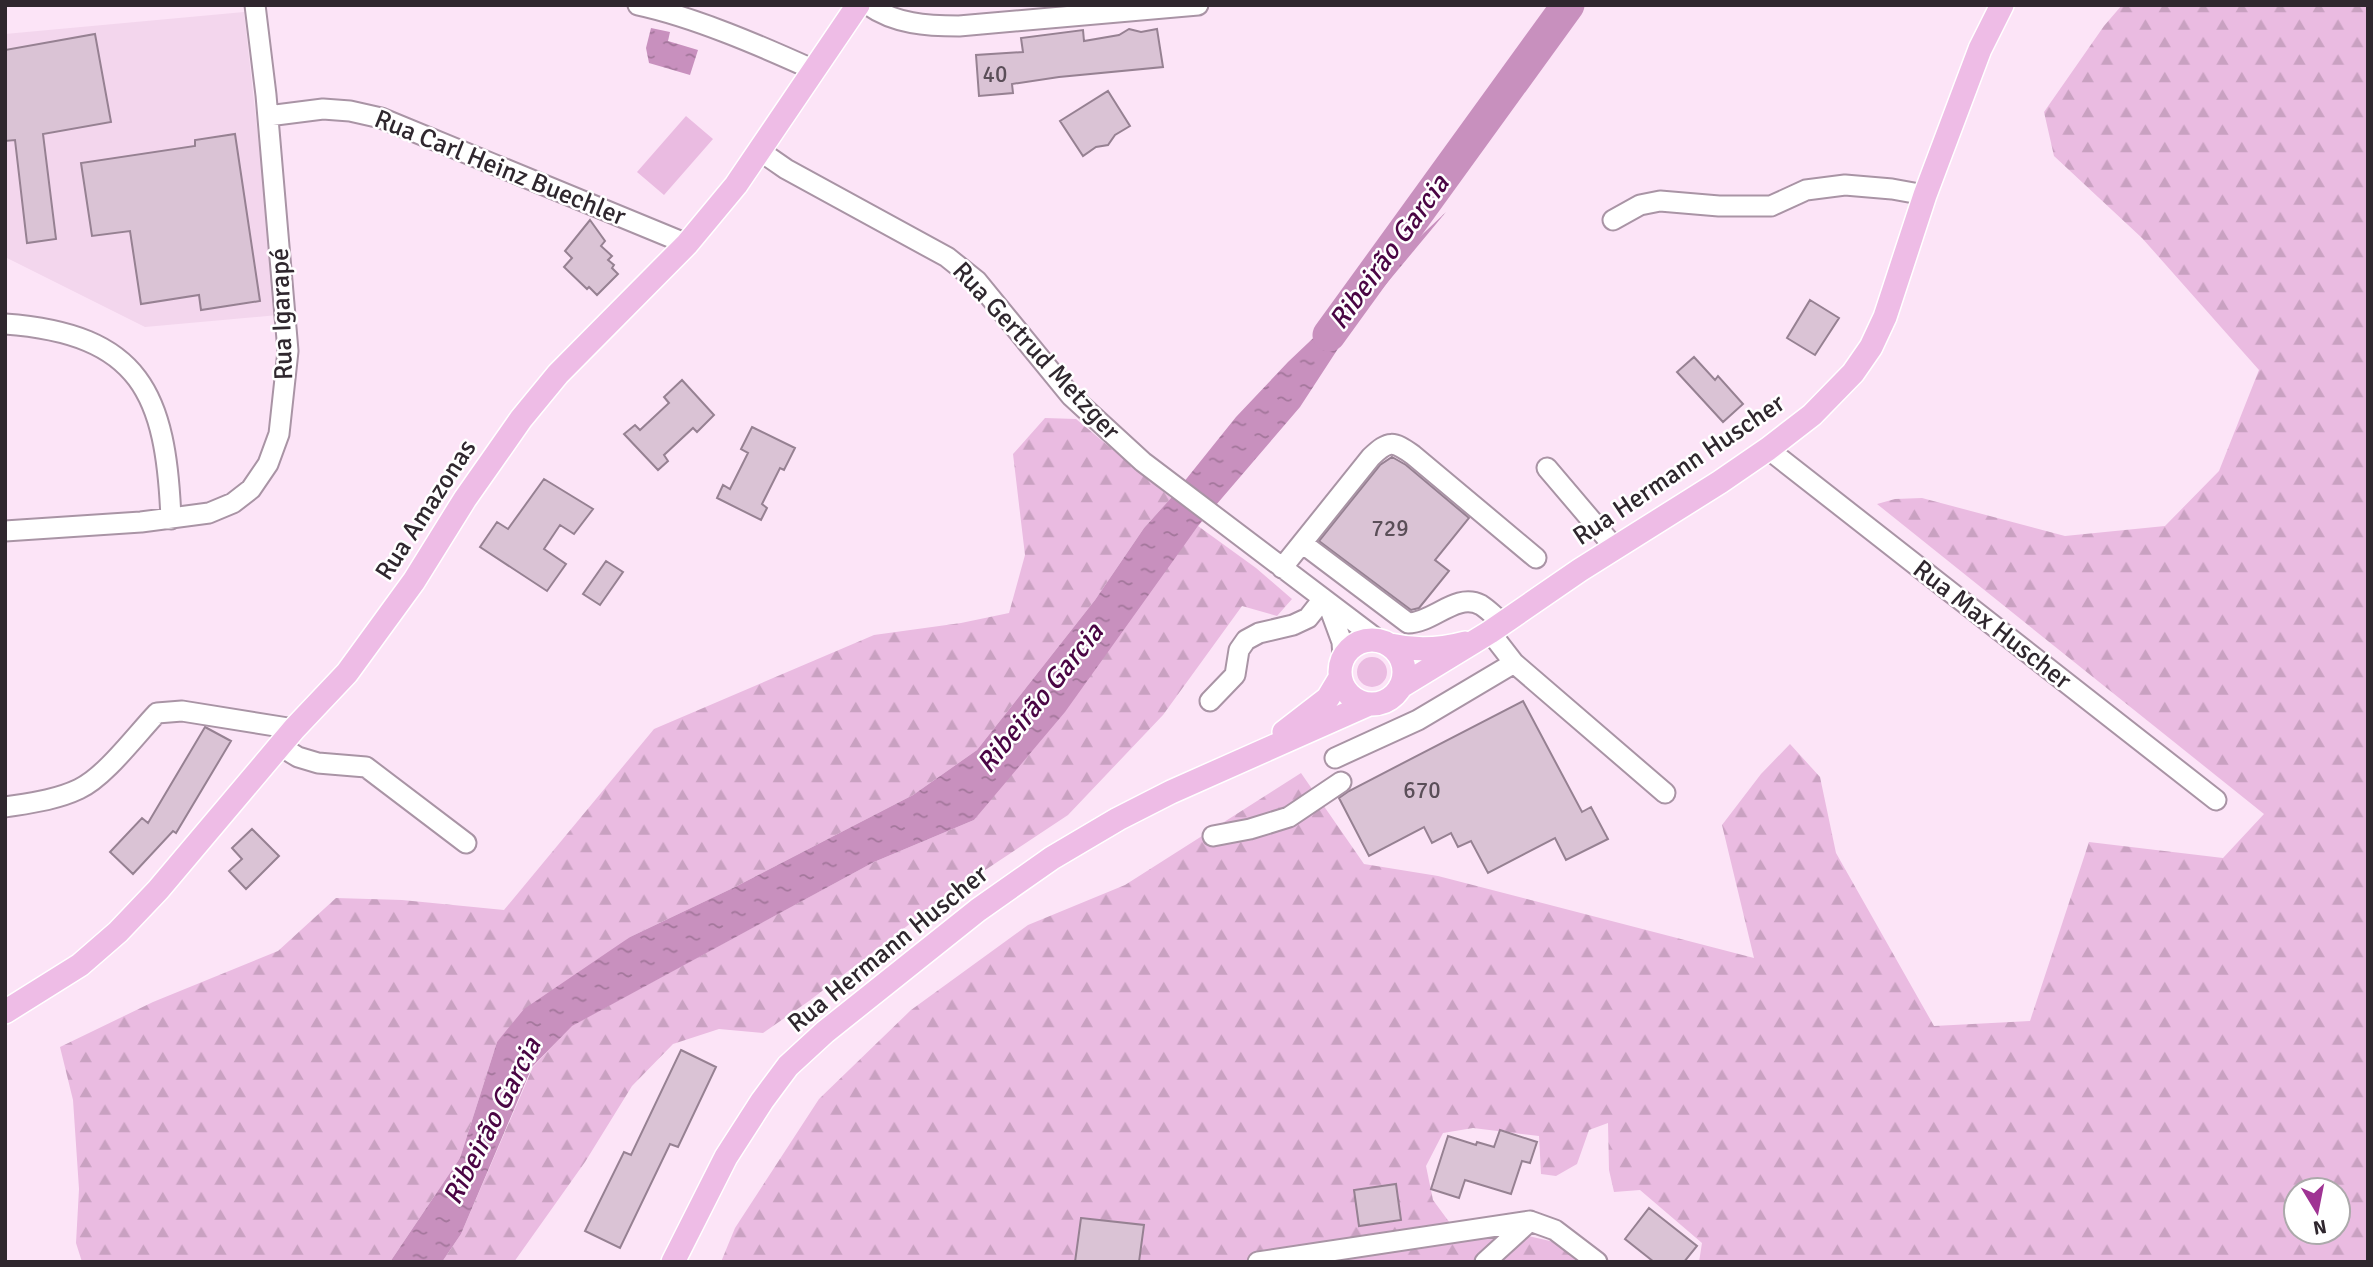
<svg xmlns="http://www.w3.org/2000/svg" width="2373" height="1267" font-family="Signika,sans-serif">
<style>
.built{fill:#f3d6ed}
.green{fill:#eabbe1}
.forest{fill:url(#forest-firs);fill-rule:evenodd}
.water{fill:url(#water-ripples)}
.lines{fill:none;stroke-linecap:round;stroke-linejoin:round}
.river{stroke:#c890be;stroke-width:33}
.building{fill:#dac3d5;stroke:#968192;stroke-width:2}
.minor-casing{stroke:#a994a5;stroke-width:23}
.major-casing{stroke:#fff;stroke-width:26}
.minor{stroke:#fff;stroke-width:19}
.major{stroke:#eebce6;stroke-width:23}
.labels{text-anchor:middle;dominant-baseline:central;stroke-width:5;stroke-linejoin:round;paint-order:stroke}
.number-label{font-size:23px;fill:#5a4e58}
.street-label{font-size:26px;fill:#2f272e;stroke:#fff}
.water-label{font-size:28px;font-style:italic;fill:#4a0544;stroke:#fff}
</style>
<defs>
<pattern id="forest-firs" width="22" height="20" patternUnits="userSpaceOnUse" patternTransform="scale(1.75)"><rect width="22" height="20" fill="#eabbe1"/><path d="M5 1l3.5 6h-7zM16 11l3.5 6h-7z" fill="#c9a1c1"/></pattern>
<pattern id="water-ripples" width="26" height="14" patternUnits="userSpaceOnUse" patternTransform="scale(1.75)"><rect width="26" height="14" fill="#c890be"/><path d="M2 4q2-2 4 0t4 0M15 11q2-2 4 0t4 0" fill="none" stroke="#a3769b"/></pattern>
</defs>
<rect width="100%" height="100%" fill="#fce4f7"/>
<path class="built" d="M244 12 278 315 145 327 5 257V34Z"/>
<path class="green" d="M686 116 713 139 664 195 637 172Z
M1357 672a15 15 0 1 1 30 0a15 15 0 1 1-30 0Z"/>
<path class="forest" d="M2122 5H2368V1262H1699L1702 1243 1640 1190 1614 1192 1609 1170 1608 1123 1589 1130 1577 1164 1556 1176 1541 1174 1539 1136 1473 1128 1443 1133 1426 1166 1433 1200 1458 1234 1493 1228 1550 1241 1590 1262H721L735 1228 819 1099 911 1010 1028 925 1125 885 1301 773 1364 864 1438 876 1754 958 1722 825 1761 774 1790 744 1820 777 1836 853 1934 1026 2030 1021 2089 842 2223 858 2264 814 1877 504 1895 499 1922 498 2065 536 2165 526 2219 471 2259 370 2142 238 2054 156 2044 112 2104 26ZM2296 1190H2338V1232H2296Z
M1045 418 1076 419 1171 498 1144 528 1095 600 977 750 913 795 735 887 630 937 497 1042 460 1158 390 1262H82L76 1243 79 1189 73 1100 60 1047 153 1002 278 951 336 898 402 900 504 910 654 729 874 635 961 623 1009 613 1025 555 1013 454Z
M1198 526 1256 568 1292 599 1277 616 1242 606 1163 715 1068 815 949 894 809 1001 763 1033 719 1029 673 1044 632 1086 585 1162 514 1262H442L461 1234 533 1067 571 1026 874 862 974 820Z"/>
<path class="water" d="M651 28 670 32 668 41 698 50 690 75 649 63 646 48Z
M1446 212 1358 318 1300 407 1198 526 1065 712 974 820 874 862 572 1026 532 1067 461 1234 442 1262H390L460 1158 497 1042 524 1009 630 937 735 887 913 795 977 750 1095 600 1144 528 1171 498 1236 417 1288 362Z"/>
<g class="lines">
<path class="river" d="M1329 335 1568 5"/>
</g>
<path class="building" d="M1129 29 1141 32 1157 29 1163 67 1059 77 1012 84 1013 93 979 96 976 55 1023 52 1021 38 1083 30 1084 41 1119 35Z
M95 34 111 122 43 134 56 239 27 243 15 140 5 141V50Z
M1108 91 1130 126 1115 135 1108 145 1096 147 1083 156 1060 121Z
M235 134 260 301 201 310 199 295 141 304 130 231 92 236 81 163 195 146V140Z
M590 220 605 241 601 246 612 256 608 260 614 265 612 268 618 274 597 295 589 287 587 289 564 267 572 258 565 251Z
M1810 300 1839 318 1815 355 1787 338Z
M1694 357 1715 380 1718 376 1743 404 1723 422 1677 372Z
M682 380 714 415 697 432 693 428 664 455 668 461 658 470 624 434 635 425 640 430 669 403 664 397Z
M752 427 795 448 784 470 780 468 762 504 767 508 761 520 717 498 723 485 730 489 748 453 741 449Z
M1392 457 1406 465 1469 518 1435 560 1449 571 1419 608 1411 610 1319 541 1380 465Z
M544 479 593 509 574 534 560 525 544 549 566 564 547 591 480 547 497 522 508 529Z
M606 561 623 572 600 605 583 594Z
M1523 701 1582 812 1591 807 1608 839 1566 860 1555 838 1488 873 1471 841 1458 847 1451 833 1432 843 1424 827 1369 856 1339 798 1349 791Z
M205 727 231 741 176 833 173 831 133 874 110 852 142 818 148 823Z
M252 829 279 856 246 889 229 871 242 859 232 848Z
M681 1050 716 1067 678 1147 670 1144 620 1248 585 1231 624 1152 631 1155Z
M1500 1130 1537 1142 1530 1163 1522 1161 1511 1194 1465 1180 1459 1198 1431 1189 1448 1136 1476 1145 1477 1142 1494 1147Z
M1396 1184 1401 1220 1359 1226 1354 1190Z
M1649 1208 1697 1246 1684 1262H1654L1625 1239Z
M1081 1218 1144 1225 1139 1262H1075Z"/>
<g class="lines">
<defs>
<path id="minor" d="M638 5C694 17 761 46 814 70
M868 5C895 24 927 26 959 26L1198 5
M268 116 323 109 350 111 381 118 687 244
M760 151 786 169 947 257 977 281 1071 396 1143 462 1378 640
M1613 220 1640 205 1660 201 1719 206H1771L1806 190 1845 185 1892 189 1925 195
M5 324C141 334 166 394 171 519
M1768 449 2216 800
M1547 468 1615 548
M5 531 141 522 209 513 233 503 251 489 268 464 279 434 288 351 266 95 255 5
M1302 543 1408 623C1433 623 1456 592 1481 605 1489 610 1496 618 1503 623
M1282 568 1371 457C1389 440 1393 441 1413 455L1536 558
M1328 604 1342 642 1343 657
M1490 632 1514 663 1665 793
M1210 701 1235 675 1239 650 1246 640 1259 633 1293 625 1308 618 1323 599
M280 746 298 757 318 763 366 767 466 843
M1335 758 1418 720 1514 663
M5 807C30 803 56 800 79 789 105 777 136 735 157 713L182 711 294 729
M1213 836 1250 829 1289 817 1341 782
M1258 1262 1530 1221 1555 1230 1597 1262
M1485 1262 1530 1221"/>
<path id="major" d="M1340 672a32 32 0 1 1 64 0a32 32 0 1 1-64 0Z
M1390 645C1416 651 1439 650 1465 643
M1400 687 1490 632 1580 570 1720 482 1768 449 1812 415 1853 373 1871 347 1885 317 1925 195 1980 49 2002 5
M1284 732 1328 698 1340 678
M5 1012 80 965 118 932 158 890 294 729 347 673 414 581 465 499 521 419 558 374 687 244 736 185 858 5
M673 1262 726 1157 762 1101 788 1066 825 1032 978 910 1052 858 1118 819 1171 792 1369 704"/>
</defs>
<use href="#minor" class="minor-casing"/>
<use href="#major" class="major-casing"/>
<use href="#minor" class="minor"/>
<use href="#major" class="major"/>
</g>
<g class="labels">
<g class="number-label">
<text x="995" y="74">40</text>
<text x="1390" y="528">729</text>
<text x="1422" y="790">670</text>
</g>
<g class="street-label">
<text transform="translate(500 168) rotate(22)">Rua Carl Heinz Buechler</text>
<text transform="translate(282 314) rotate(-92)">Rua Igarapé</text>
<text transform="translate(1036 351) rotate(47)">Rua Gertrud Metzger</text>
<text transform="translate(1679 470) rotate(-34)">Rua Hermann Huscher</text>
<text transform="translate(426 510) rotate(-57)">Rua Amazonas</text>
<text transform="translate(1992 625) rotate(38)">Rua Max Huscher</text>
<text transform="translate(888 949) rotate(-39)">Rua Hermann Huscher</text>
</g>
<g class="water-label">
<text transform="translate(1389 252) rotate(-54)">Ribeirão Garcia</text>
<text transform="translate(1040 698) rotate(-51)">Ribeirão Garcia</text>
<text transform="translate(492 1121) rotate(-63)">Ribeirão Garcia</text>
</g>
</g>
<rect width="2373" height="1267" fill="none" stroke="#2f272e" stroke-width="14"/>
<g transform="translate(2317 1211) rotate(170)"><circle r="33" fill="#ffffff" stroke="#aca9ab" stroke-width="2"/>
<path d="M0-5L12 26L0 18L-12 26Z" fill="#9f3393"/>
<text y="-10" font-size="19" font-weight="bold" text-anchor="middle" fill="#2f272e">N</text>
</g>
</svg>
